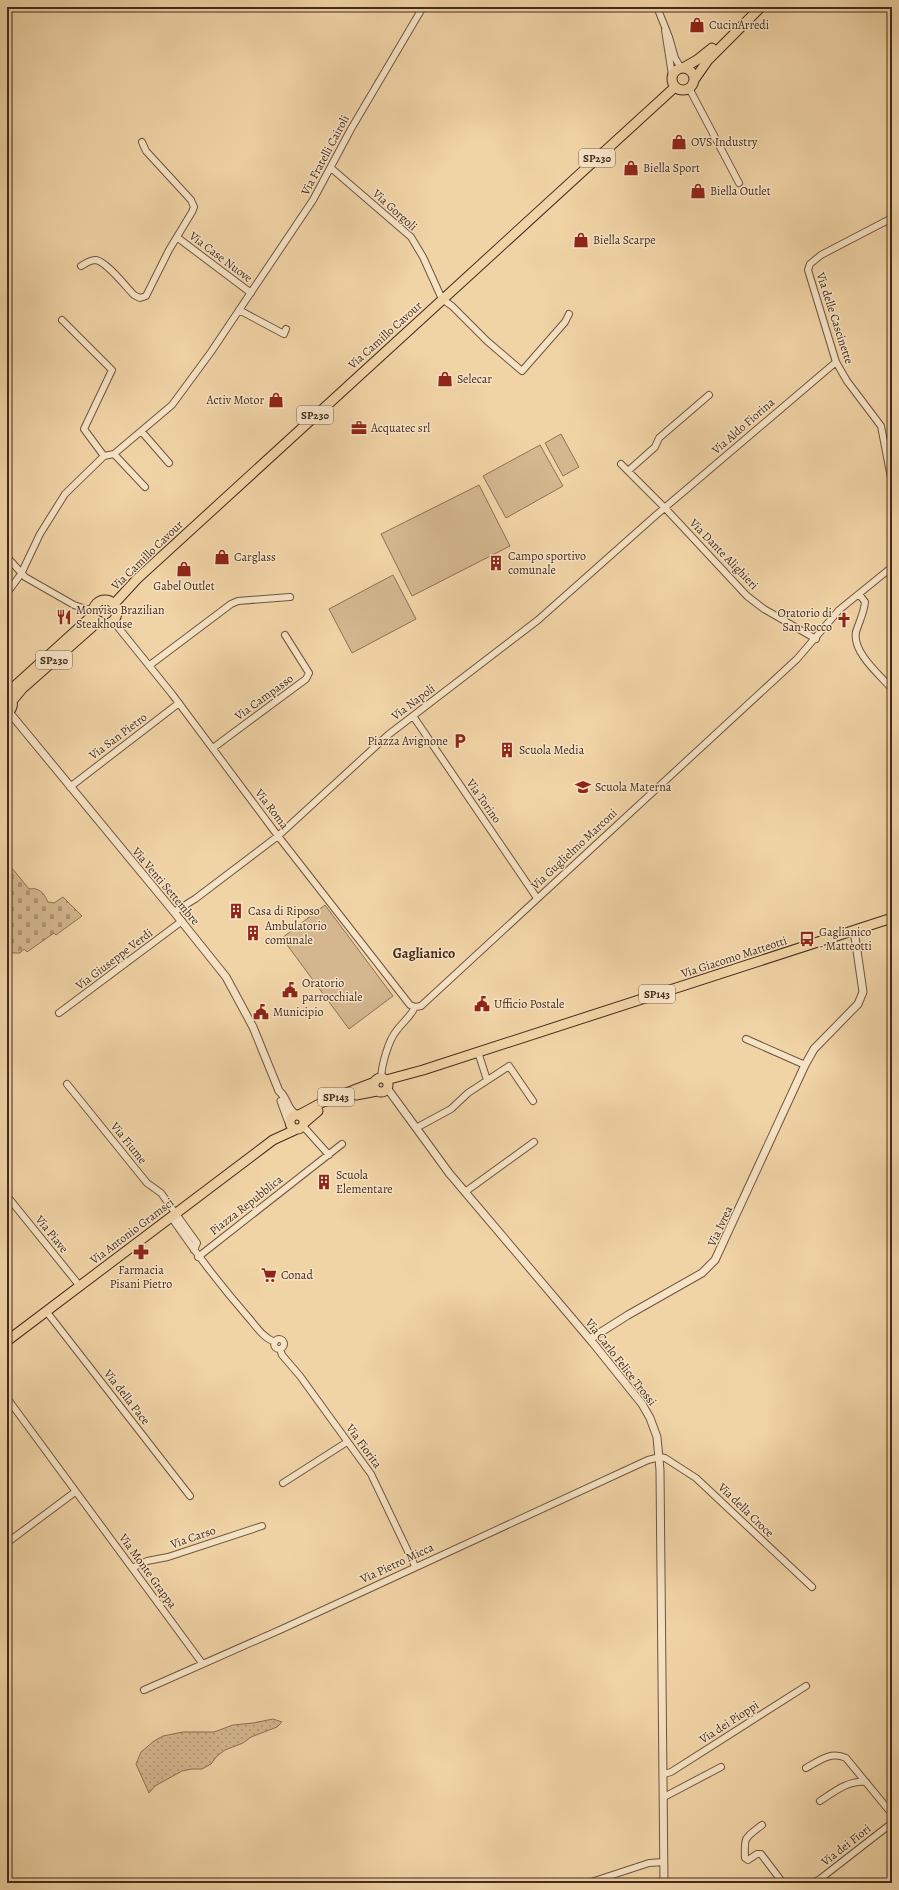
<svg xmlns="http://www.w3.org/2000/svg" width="899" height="1890" font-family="Alegreya,serif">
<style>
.grass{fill:url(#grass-dots);stroke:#8c7156}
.cemetery{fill:url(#cemetery-stones);stroke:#8c7156}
.pitch{fill:#d4b78f;stroke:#8c7156}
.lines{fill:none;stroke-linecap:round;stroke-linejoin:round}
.minor-casing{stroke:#6f553f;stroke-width:8}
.tertiary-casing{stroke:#6f553f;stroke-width:9}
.primary-casing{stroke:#442b1d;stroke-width:11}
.minor{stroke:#f6e3c5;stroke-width:6}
.tertiary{stroke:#f6e3c5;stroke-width:7}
.primary{stroke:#f1d4a6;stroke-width:9}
.labels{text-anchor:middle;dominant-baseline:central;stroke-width:3;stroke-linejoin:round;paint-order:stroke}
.shield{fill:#f6e3c5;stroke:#79624f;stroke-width:1}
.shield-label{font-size:11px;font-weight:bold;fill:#442b1d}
.poi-label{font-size:12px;fill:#442b1d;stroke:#f6e3c5;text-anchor:start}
.street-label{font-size:12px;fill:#442b1d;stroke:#f6e3c5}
.quarter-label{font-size:14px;font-weight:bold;fill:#442b1d;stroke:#f6e3c5}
</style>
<defs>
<pattern id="grass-dots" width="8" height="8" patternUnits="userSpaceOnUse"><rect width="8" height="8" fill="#d4b78f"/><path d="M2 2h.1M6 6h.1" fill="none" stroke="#ae9574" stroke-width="1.8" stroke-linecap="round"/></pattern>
<pattern id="cemetery-stones" width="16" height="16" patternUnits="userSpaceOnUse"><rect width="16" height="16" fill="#d4b78f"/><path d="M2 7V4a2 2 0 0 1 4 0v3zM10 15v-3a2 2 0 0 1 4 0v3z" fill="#ae9574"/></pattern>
</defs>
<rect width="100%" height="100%" fill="#f1d4a6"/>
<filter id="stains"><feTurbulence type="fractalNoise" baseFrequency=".005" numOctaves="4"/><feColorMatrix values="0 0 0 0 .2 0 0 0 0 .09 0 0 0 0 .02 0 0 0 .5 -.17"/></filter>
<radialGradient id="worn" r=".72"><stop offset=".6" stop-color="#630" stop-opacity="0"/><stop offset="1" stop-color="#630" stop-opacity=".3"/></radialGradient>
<path class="grass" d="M273 1719 282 1722 277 1727 251 1737 243 1743 225 1750 217 1756 211 1764 202 1769H192L182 1771 155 1786 149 1793 136 1764 141 1752 154 1741 163 1736 183 1732H214L233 1725 253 1723Z"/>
<path class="cemetery" d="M7 862 29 889C39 887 44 893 48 902L54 903 63 897 82 916 56 935 54 933 27 952 24 949 20 953H13L7 948Z"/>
<path class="pitch" d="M561 434 579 467 563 476 545 443Z
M540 445 563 486 506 518 483 476Z
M479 485 510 546 412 596 381 534Z
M393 575 416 619 352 653 329 609Z
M325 905 393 996 349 1029 282 938Z"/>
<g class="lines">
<defs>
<path id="minor" d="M657 7 669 37 675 58 681 68
M665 30 672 75
M689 88 739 183
M331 168 411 237 423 257 442 299 452 306 487 341 522 371 565 322 569 314
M892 218 821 255 810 264 808 270 836 362 847 381 881 426 892 483
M178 238 251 293
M81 266C86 263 90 260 96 260 107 262 126 287 134 295L140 298 146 296 169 250 192 212 194 207 191 200 146 151 142 142
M239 310 284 334 286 329
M62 320 112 370 84 429 104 456
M142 432 169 463
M114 454 145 487
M621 464 665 508 747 596 764 609 816 639
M628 471 655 447 659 438 709 395
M7 557 25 577 74 605 86 609 94 610
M7 593 21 574 40 534 65 494 104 456 114 454 172 405 211 352 313 200 351 129 423 7
M859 594 865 602C864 613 859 622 856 632 852 652 880 675 892 689
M113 621 172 694 278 836 410 1005 415 1007
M150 665 231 604 238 601 290 597
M413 716 537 898
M213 748 306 679 309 673 285 635
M70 787 179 703
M174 912 195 899 278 836 388 735 538 620 655 516 836 362
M415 1007 421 1006 797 659 839 610 892 567
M59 1013 182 921
M746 1039 805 1065
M478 1052 487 1080
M381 1078C382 1064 388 1041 397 1030 403 1022 411 1016 415 1007
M67 1084 147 1183 161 1193 197 1243 194 1250
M303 1126 329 1155
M416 1128 451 1109 468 1093 509 1066 533 1101
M465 1192 534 1142
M7 1196 79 1285
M171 1217C195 1252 220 1285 248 1317 256 1326 263 1338 275 1342
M198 1257 342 1144
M46 1311 190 1496
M274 1344a5 5 0 1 1 10 0a5 5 0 1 1-10 0Z
M280 1349 282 1355 300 1376 371 1474 415 1566
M7 1398 202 1663
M283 1483 347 1442
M8 1542 75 1492
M132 1568 147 1561 168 1557 262 1526
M144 1690 282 1629 648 1460 660 1457 665 1458 696 1478 812 1587
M806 1768C820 1760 831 1751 846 1758L892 1814
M664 1774 671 1772 806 1686
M664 1797 721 1767
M820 1801C834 1792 848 1780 866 1782
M762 1825C745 1838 744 1836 745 1858L748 1860 757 1854H761L783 1883
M588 1883 649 1863 664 1862
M812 1883 820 1879 892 1823"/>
<path id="tertiary" d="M9 712 174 912 226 977 253 1027 279 1091C288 1098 286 1110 297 1115
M387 1088 449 1173 593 1343 642 1404 650 1418 657 1437 660 1470 664 1883
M281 1101 288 1120 290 1121
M590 1339 628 1315 702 1273 715 1260 805 1065 814 1049 858 1004 863 992 854 930"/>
<path id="primary" d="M672 79a11 11 0 1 1 22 0a11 11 0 1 1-22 0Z
M683 68 697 60 712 48
M694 80 708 60 761 7
M93 612a12 12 0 1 1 24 0a12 12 0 1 1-24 0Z
M114 604 137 579 675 87
M7 693 94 614
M12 701 22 689 99 621
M7 713C13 709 14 703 10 697
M374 1085a7 7 0 1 1 14 0a7 7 0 1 1-14 0Z
M386 1080 423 1070 892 918
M356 1095 377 1091
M299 1115 323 1102 375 1082
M290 1122a7 7 0 1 1 14 0a7 7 0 1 1-14 0Z
M304 1123 318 1111
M7 1341 273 1140 297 1129"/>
</defs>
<use href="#minor" class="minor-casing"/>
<use href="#tertiary" class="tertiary-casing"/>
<use href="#primary" class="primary-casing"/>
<use href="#minor" class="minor"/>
<use href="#tertiary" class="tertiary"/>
<use href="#primary" class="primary"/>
</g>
<defs>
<symbol id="shop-bare" viewBox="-9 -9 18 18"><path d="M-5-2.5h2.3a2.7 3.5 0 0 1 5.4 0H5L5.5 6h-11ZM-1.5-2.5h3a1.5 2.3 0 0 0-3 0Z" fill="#8f2418" stroke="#f6e3c5" stroke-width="2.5" paint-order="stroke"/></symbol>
<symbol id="office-bare" viewBox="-9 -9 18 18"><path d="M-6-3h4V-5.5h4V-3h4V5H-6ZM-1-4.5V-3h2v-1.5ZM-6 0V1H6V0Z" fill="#8f2418" stroke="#f6e3c5" stroke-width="2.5" paint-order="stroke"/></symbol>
<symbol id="building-bare" viewBox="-9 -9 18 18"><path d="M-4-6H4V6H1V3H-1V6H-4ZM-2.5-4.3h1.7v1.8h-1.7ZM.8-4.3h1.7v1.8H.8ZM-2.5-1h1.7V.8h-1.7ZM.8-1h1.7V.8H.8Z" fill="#8f2418" stroke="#f6e3c5" stroke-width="2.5" paint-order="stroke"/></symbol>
<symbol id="restaurant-bare" viewBox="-9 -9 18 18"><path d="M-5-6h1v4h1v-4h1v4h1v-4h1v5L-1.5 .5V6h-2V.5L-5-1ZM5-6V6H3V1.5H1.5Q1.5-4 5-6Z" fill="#8f2418" stroke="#f6e3c5" stroke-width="2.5" paint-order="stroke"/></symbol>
<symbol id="church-bare" viewBox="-9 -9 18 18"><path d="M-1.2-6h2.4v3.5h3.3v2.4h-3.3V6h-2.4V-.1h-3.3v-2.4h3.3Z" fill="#8f2418" stroke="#f6e3c5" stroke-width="2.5" paint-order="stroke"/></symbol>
<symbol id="parking-bare" viewBox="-9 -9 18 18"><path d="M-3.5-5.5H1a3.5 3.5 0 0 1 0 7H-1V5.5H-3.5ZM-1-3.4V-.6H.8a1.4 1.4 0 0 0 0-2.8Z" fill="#8f2418" stroke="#f6e3c5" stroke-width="2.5" paint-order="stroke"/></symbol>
<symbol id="school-bare" viewBox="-9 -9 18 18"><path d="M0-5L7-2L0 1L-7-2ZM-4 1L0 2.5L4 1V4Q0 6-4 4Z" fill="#8f2418" stroke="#f6e3c5" stroke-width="2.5" paint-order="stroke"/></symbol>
<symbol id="bus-bare" viewBox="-9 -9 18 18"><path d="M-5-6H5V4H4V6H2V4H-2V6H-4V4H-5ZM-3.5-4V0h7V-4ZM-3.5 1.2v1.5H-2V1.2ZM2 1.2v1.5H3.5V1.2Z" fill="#8f2418" stroke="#f6e3c5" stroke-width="2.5" paint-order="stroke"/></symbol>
<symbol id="civic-bare" viewBox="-9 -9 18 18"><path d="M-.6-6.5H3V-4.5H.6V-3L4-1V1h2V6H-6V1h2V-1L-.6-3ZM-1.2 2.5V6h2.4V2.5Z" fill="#8f2418" stroke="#f6e3c5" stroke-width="2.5" paint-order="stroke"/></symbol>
<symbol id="pharmacy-bare" viewBox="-9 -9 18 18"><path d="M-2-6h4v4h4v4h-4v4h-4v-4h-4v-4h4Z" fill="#8f2418" stroke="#f6e3c5" stroke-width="2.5" paint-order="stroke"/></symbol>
<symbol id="supermarket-bare" viewBox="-9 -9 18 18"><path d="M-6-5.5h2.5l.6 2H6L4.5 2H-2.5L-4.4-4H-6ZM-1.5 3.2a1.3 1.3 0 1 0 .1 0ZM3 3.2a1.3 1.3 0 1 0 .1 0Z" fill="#8f2418" stroke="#f6e3c5" stroke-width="2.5" paint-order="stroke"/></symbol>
</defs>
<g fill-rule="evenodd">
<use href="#shop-bare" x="686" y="14" width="22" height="22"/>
<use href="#shop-bare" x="668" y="131" width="22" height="22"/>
<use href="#shop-bare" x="620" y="157" width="22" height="22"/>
<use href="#shop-bare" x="687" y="180" width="22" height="22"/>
<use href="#shop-bare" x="570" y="229" width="22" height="22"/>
<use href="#shop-bare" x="434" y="368" width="22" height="22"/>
<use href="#shop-bare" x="265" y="389" width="22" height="22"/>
<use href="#office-bare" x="348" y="417" width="22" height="22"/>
<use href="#shop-bare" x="211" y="546" width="22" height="22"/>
<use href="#building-bare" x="485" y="552" width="22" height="22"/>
<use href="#shop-bare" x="173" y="558" width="22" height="22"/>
<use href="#restaurant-bare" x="53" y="606" width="22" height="22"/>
<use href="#church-bare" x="833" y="609" width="22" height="22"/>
<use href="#parking-bare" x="449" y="730" width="22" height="22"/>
<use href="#building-bare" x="496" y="739" width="22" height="22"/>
<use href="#school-bare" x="572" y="776" width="22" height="22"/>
<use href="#building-bare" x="225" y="900" width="22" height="22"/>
<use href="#building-bare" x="242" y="922" width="22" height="22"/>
<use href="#bus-bare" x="796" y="928" width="22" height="22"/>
<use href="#civic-bare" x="279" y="979" width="22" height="22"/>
<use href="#civic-bare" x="471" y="993" width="22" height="22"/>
<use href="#civic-bare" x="250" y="1001" width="22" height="22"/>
<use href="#building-bare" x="313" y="1171" width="22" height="22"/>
<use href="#pharmacy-bare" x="130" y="1241" width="22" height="22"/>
<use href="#supermarket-bare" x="258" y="1264" width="22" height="22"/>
</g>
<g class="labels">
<g class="shield">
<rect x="579" y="149" width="36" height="18" rx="3"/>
<rect x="297" y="406" width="36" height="18" rx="3"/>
<rect x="36" y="651" width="36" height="18" rx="3"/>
<rect x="639" y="985" width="36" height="18" rx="3"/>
<rect x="318" y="1088" width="36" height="18" rx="3"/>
</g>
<g class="shield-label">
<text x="597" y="158">SP230</text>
<text x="315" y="415">SP230</text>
<text x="54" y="660">SP230</text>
<text x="657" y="994">SP143</text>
<text x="336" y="1097">SP143</text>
</g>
<g class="poi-label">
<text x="709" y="25">CucinArredi</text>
<text x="691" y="142">OVS Industry</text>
<text x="643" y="168">Biella Sport</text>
<text x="710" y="191">Biella Outlet</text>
<text x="593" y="240">Biella Scarpe</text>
<text x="457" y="379">Selecar</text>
<text x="264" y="400" text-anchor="end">Activ Motor</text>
<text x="371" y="428">Acquatec srl</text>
<text x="508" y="556">Campo sportivo<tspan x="508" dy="14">comunale</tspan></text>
<text x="234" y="557">Carglass</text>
<text x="184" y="586" text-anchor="middle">Gabel Outlet</text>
<text x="76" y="610">Monviso Brazilian<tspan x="76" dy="14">Steakhouse</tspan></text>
<text x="832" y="613" text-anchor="end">Oratorio di<tspan x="832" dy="14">San Rocco</tspan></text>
<text x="448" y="741" text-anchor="end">Piazza Avignone</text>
<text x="519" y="750">Scuola Media</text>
<text x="595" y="787">Scuola Materna</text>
<text x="248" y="911">Casa di Riposo</text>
<text x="265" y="926">Ambulatorio<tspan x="265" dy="14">comunale</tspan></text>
<text x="819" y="932">Gaglianico<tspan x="819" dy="14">- Matteotti</tspan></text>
<text x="302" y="983">Oratorio<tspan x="302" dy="14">parrocchiale</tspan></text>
<text x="494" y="1004">Ufficio Postale</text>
<text x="273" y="1012">Municipio</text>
<text x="336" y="1175">Scuola<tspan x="336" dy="14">Elementare</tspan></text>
<text x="141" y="1270" text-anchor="middle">Farmacia<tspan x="141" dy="14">Pisani Pietro</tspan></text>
<text x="281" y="1275">Conad</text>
</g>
<g class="street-label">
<text transform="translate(325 155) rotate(-62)">Via Fratelli Cairoli</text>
<text transform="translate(395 210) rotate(42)">Via Gorgoli</text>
<text transform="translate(221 257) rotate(37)">Via Case Nuove</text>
<text transform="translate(835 318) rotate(72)">Via delle Cascinette</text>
<text transform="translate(385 335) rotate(-42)">Via Camillo Cavour</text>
<text transform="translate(743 426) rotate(-41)">Via Aldo Fiorina</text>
<text transform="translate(724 554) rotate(46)">Via Dante Alighieri</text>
<text transform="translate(147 555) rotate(-44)">Via Camillo Cavour</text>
<text transform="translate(264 697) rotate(-36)">Via Campasso</text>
<text transform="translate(413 702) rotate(-37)">Via Napoli</text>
<text transform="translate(118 736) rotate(-37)">Via San Pietro</text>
<text transform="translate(484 801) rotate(55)">Via Torino</text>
<text transform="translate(272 809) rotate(53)">Via Roma</text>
<text transform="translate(574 849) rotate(-43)">Via Guglielmo Marconi</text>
<text transform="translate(166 886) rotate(50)">Via Venti Settembre</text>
<text transform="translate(734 957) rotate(-18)">Via Giacomo Matteotti</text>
<text transform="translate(114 959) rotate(-37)">Via Giuseppe Verdi</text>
<text transform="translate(129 1143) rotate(51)">Via Fiume</text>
<text transform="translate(246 1205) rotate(-38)">Piazza Repubblica</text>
<text transform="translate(720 1226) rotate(-65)">Via Ivrea</text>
<text transform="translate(132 1231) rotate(-37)">Via Antonio Gramsci</text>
<text transform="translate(52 1234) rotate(51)">Via Piave</text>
<text transform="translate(621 1362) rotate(52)">Via Carlo Felice Trossi</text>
<text transform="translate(127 1397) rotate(52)">Via della Pace</text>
<text transform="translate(364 1446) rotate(54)">Via Fiorita</text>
<text transform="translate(746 1510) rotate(44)">Via della Croce</text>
<text transform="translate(193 1537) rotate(-19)">Via Carso</text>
<text transform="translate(397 1563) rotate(-25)">Via Pietro Micca</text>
<text transform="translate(148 1571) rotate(54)">Via Monte Grappa</text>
<text transform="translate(729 1722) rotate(-33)">Via dei Pioppi</text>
<text transform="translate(846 1845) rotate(-38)">Via dei Fiori</text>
</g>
<g class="quarter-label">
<text x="424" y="953">Gaglianico</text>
</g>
</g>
<rect width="899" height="1890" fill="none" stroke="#f1d4a6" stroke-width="24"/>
<rect x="8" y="8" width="883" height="1874" fill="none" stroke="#442b1d" stroke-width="2"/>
<rect x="12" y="12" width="875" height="1866" fill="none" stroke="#442b1d"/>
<rect width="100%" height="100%" filter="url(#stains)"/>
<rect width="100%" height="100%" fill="url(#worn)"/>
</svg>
